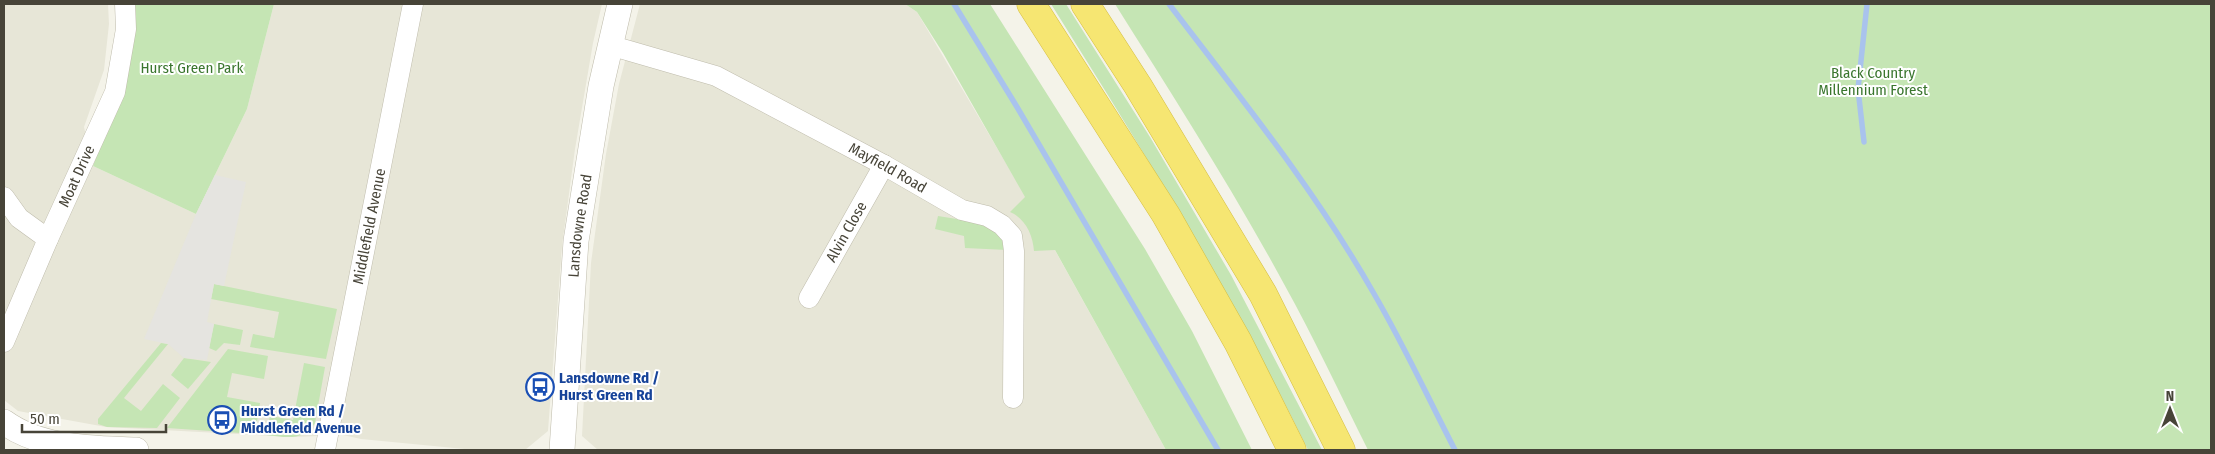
<svg xmlns="http://www.w3.org/2000/svg" width="2215" height="454" font-family="'Fira Sans Condensed',sans-serif">
<style>
.residential{fill:#e7e6d7}
.green{fill:#c5e5b4}
.parking{fill:#e5e4e0}
.lines{fill:none;stroke-linecap:round;stroke-linejoin:round}
.stream{stroke:#a9c3ed;stroke-width:5.5}
.minor-casing{stroke:#bfbcac;stroke-width:21}
.tertiary-casing{stroke:#bfbcac;stroke-width:26}
.motorway-casing{stroke:#d5be42;stroke-width:29}
.minor{stroke:#fff;stroke-width:20}
.tertiary{stroke:#fff;stroke-width:25}
.motorway{stroke:#f6e672;stroke-width:28}
.labels{text-anchor:middle;dominant-baseline:central;stroke-width:4;stroke-linejoin:round;paint-order:stroke}
.park-label{font-size:15px;fill:#3a762e;stroke:#fff}
.street-label{font-size:15px;fill:#474438;stroke:#fff}
.transit-label{font-size:15px;font-weight:bold;fill:#164399;stroke:#fff;text-anchor:start}
</style>
<rect width="100%" height="100%" fill="#f4f3e9"/>
<path class="residential" d="M4 4H108L109 24 104 70 84 127 93 166 196 214 247 109 274 4H602L593 43 575 149 562 246 548 431 525 450H475L361 439 343 435 293 437 106 427 18 411 4 400Z
M640 4H905L917 12 1017 182 1166 450H598L582 436 591 263 606 154 619 84Z"/>
<path class="green" d="M133 4H274L247 109 196 214 93 166 105 132Z
M905 4H990L1145 249 1192 331 1252 450H1166L1055 250 1034 251C1033 235 1025 218 1010 212L1025 197 943 53 917 12Z
M1051 4H1066L1150 137 1231 275 1322 450H1308C1233 295 1142 149 1051 4Z
M1115 4H2211V450H1368C1340 394 1314 338 1284 284 1232 188 1173 96 1115 4Z
M938 216 988 224 997 229 1007 250 965 248 964 236 935 229Z
M214 284 337 309 326 359 250 347 253 334 274 338 279 312 211 299Z
M214 324 243 330 240 345 224 343 216 351 209 348Z
M161 343 168 344 124 398 141 411 163 384 180 398 157 428 107 427 98 424V419Z
M228 349 268 356 264 379 232 373 227 397 260 403 255 434 167 428Z
M184 358 211 362 188 389 171 375Z
M304 363 325 367 315 423C304 442 285 437 266 435L270 416 293 420Z"/>
<path class="parking" d="M215 175 246 182 224 286 214 284 207 322 214 324 207 360 184 358 168 344 144 339 196 214Z"/>
<g class="lines">
<path class="stream" d="M954 4 1017 107 1218 450
M1169 4C1240 97 1315 190 1373 292 1403 343 1428 398 1455 450
M1864 142 1858 89 1867 4"/>
<defs>
<g id="minor">
<path id="s1" d="M609 45 716 76 884 165 962 210 987 216 1002 225 1012 236 1014 251 1013 398"/>
<path d="M4 197 19 218 48 239"/>
<path id="s2" d="M809 298 884 165"/>
<path id="s3" d="M4 342 48 239 115 92 126 29 125 4"/>
<path id="s4" d="M325 450 413 4"/>
</g>
<g id="tertiary">
<path d="M4 422C41 449 92 448 136 450"/>
<path id="s5" d="M562 450 576 241 601 86 620 4"/>
</g>
<path id="motorway" d="M1031 4 1166 215 1238 342 1292 450
M1085 4 1138 86 1263 294 1341 450"/>
</defs>
<use href="#minor" class="minor-casing"/>
<use href="#tertiary" class="tertiary-casing"/>
<use href="#motorway" class="motorway-casing"/>
<use href="#minor" class="minor"/>
<use href="#tertiary" class="tertiary"/>
<use href="#motorway" class="motorway"/>
</g>
<defs>
<symbol id="bus-ring" viewBox="-11 -11 22 22"><circle r="9.5" fill="#fff" stroke="#1a4fb4" stroke-width="1.5"/><path d="M-5-6H5V4H4V6H2V4H-2V6H-4V4H-5ZM-3.5-4V0h7V-4ZM-3.5 1.2v1.5H-2V1.2ZM2 1.2v1.5H3.5V1.2Z" fill="#1a4fb4"/></symbol>
</defs>
<g fill-rule="evenodd">
<use href="#bus-ring" x="524" y="371" width="32" height="32"/>
<use href="#bus-ring" x="206" y="404" width="32" height="32"/>
</g>
<g class="labels">
<g class="park-label">
<text x="192" y="68">Hurst Green Park</text>
<text x="1873" y="73">Black Country<tspan x="1873" dy="17">Millennium Forest</tspan></text>
</g>
<g class="street-label">
<text stroke="none"><textPath href="#s1" startOffset="306">Mayfield Road</textPath></text>
<text stroke="none"><textPath href="#s3" startOffset="181">Moat Drive</textPath></text>
<text stroke="none"><textPath href="#s5" startOffset="225">Lansdowne Road</textPath></text>
<text stroke="none"><textPath href="#s4" startOffset="228">Middlefield Avenue</textPath></text>
<text stroke="none"><textPath href="#s2" startOffset="76">Alvin Close</textPath></text>
</g>
<g class="transit-label">
<text x="559" y="378">Lansdowne Rd /<tspan x="559" dy="17">Hurst Green Rd</tspan></text>
<text x="241" y="411">Hurst Green Rd /<tspan x="241" dy="17">Middlefield Avenue</tspan></text>
</g>
</g>
<rect width="2215" height="454" fill="none" stroke="#474438" stroke-width="10"/>
<g transform="translate(2170 409)" stroke="#ffffff" stroke-width="4" paint-order="stroke">
<path d="M0-4L9 19L0 12L-9 19Z" fill="#474438"/>
<text y="-8" font-size="14" font-weight="bold" text-anchor="middle" fill="#474438">N</text>
</g>
<path d="M22 424v8h144v-8" fill="none" stroke="#474438" stroke-width="2.5"/>
<text x="30" y="424" font-size="15" fill="#474438" stroke="#ffffff" stroke-width="4" paint-order="stroke">50 m</text>
</svg>
